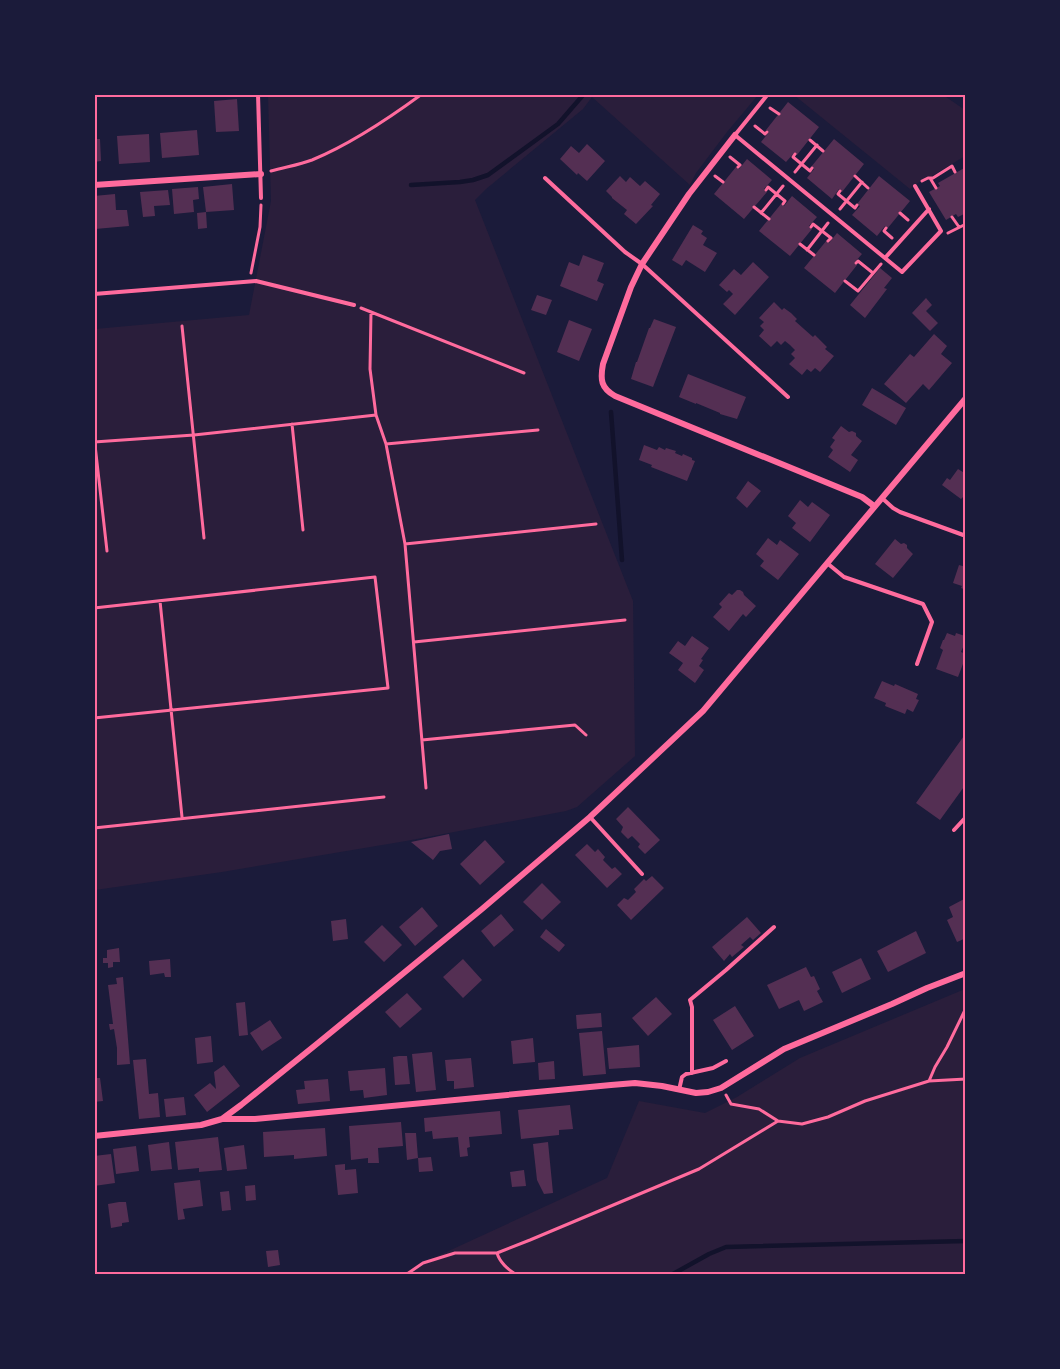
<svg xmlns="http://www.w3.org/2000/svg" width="1060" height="1369" font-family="Overpass,sans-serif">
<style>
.green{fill:#2a1e3b}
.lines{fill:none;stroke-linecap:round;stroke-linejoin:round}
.stream{stroke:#12122b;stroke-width:4.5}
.building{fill:#542f53}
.path{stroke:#ff6b9d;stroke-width:3}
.service{stroke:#ff6b9d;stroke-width:4}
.minor{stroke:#ff6b9d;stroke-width:6}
.neatline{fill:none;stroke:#ff6b9d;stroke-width:2}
</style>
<rect width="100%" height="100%" fill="#1b1b3a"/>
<path class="green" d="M268 95H758L727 132 696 173 690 185 592 97 583 109 486 189 475 200 633 601 635 756 577 807 566 811 406 841 222 872 95 890V329L249 315 271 201Z
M794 95H947L946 97 965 110V156L932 176 926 177 910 189Z
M965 989V1274H401L442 1254 607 1178 639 1101 705 1113 737 1097 800 1058Z"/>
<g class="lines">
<path class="stream" d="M411 185 460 182 473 180 488 175 558 124 584 94
M611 412 622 560
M673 1274 709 1254 726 1247 966 1241"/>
</g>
<path class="building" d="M237 99 239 131 216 132 214 101Z
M788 102 819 127 797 155 794 153 786 162 761 142 769 132 766 130Z
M197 130 199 155 162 158 160 133Z
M149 134 150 162 119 164 117 136Z
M94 139H100L101 161 94 162Z
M834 139 864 164 842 192 839 189 832 199 807 178 814 169 811 167Z
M587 144 605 161 587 181 578 173 577 175 560 159 571 146 579 153Z
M747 159 772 180 764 189 767 192 744 219 714 194 736 167 739 169Z
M966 167V213L958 217 956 214 946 220 929 192 940 186 938 183Z
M620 176 626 182 630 177 640 186 645 181 660 194 651 205 653 206 636 224 624 214 627 210 612 198V197L606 191Z
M879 176 910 201 887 229 885 226 877 236 852 215 860 206 857 204Z
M232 184 234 210 206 212 203 187Z
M198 187 199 199 193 200 194 212 174 214 172 189Z
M168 190 170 205 154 206 155 216 143 217 140 192Z
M115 194 116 210H127L129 226 95 229 94 196Z
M792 196 817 217 809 226 812 229 790 256 759 231 781 204 784 206Z
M206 212 207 228 198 229 197 213Z
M693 225 703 231 701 234 707 238 703 245 717 253 705 272 686 260 682 266 672 260Z
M837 233 862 254 854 263 857 265 835 293 804 268 827 240 829 243Z
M583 255 604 263 597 281 604 284 597 301 560 286 569 262 579 266Z
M753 262 769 277 735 315 723 304 733 294 729 290 727 292 719 285 734 269 741 275Z
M880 268 892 278 884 288 887 289 865 318 850 305Z
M537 295 552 300 546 315 531 310Z
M926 298 932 305 926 311 938 323 930 331 912 313Z
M774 302 782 310 784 308 791 313 797 319 795 321 813 337 815 335 827 347 825 349 834 356 820 372 815 368 811 372 807 369 802 375 789 364 795 358 791 354 795 350 790 345 785 341 781 345 777 341 771 347 759 336 764 330 760 326 764 322 759 318Z
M654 319 676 327 653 387 631 379 636 362H637L649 328H650Z
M569 320 592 329 579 361 557 352Z
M934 334 947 346 941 354 952 363 929 390 923 384 906 403 884 384 910 354 914 357Z
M688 374 746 397 737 419 720 414V413L696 403V404L679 397Z
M872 388 906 408 896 425 862 405Z
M841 426 849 432 852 431 856 433V436L862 441 851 455 858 460 850 472 828 457 833 450 830 447 835 440 832 438Z
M644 445 657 450 659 447 665 450 666 448 676 451 675 453 682 456 683 454 692 458V460L695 461 687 481 651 467 652 465 639 460Z
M958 469 966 474V494L961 499 942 485 947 478 950 480Z
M748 481 761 491 747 508 736 498Z
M800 500 808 507 812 502 830 515 810 542 792 528 796 523 788 516Z
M768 538 777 545 780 540 799 554 778 580 760 566 764 561 756 554Z
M895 539 901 544 904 543 907 545V548L913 554 893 578 875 564Z
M959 565 966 567V590L961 588 962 586 953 583Z
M737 590H740L743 592 744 595 756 606 746 617 743 614 729 631 713 617 722 607 719 604 729 593 732 595Z
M947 633 955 636 956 633 965 636 964 639 966 640 961 652 966 654V656L958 677 936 669 943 650 940 648 943 640H944Z
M692 636 709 648 701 659 703 660 699 666 704 670 695 683 678 670 683 663 669 653 678 641 685 646Z
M882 681 894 686 895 684 918 694 916 699 919 700 913 712 907 709 905 714 885 706 886 703 874 698Z
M966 733V784L940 820 916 803Z
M628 807 660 840 645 854 638 847 640 844 632 836 628 839 621 832 623 827 616 819Z
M449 834 452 849 440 851 433 860 411 842Z
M485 840 505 862 480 885 460 864Z
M587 844 595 852 598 849 605 857 603 860 612 869 615 867 622 874 607 888 575 855Z
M652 876 664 888 631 920 617 905 624 898 628 900 636 892 634 889 644 879 646 881Z
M542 883 561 902 542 920 523 902Z
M966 898V938L957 942 947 920 953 917 949 907Z
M422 907 438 926 415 946 399 927Z
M501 914 514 930 494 947 481 931Z
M747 917 761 933 753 940 750 937 741 945 744 947 732 957 730 954 724 961 712 947Z
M346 919 348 939 333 941 331 921Z
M382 925 402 945 384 962 364 942Z
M546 929 565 945 559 952 540 937Z
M916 931 926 953 888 972 877 951Z
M119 948 120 962H113V967L108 968V963H103V958H107V950Z
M861 958 871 979 842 993 832 972Z
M170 959 171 977H165L164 973 150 975 149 961Z
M463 959 482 980 463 998 443 977Z
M806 967 811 977 814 976 820 989 817 991 823 1002 804 1011 799 1000 779 1009 767 985Z
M123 977 130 1064 117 1065V1048L114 1029 110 1030 109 1024H113L108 985 117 984 116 978Z
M407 993 422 1009 400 1028 385 1012Z
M656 997 672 1014 648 1036 632 1018Z
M245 1002 248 1035 239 1036 236 1003Z
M735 1006 754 1036 732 1050 713 1020Z
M601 1013 602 1027 577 1029 576 1015Z
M270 1020 282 1038 262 1051 250 1033Z
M602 1031 606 1074 583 1076 579 1033Z
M211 1036 213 1062 197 1064 195 1038Z
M533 1038 535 1062 513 1064 511 1041Z
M639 1045 640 1067 609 1069 607 1048Z
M432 1052 436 1090 416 1092 412 1054Z
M399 1056H407L410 1084 395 1085 393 1057Z
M471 1058 474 1087 454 1089V1081H447L445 1060Z
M146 1059 149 1094 158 1093 160 1117 139 1119 133 1060Z
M554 1061 555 1079 539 1080 538 1063Z
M224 1065 240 1086 207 1112 194 1095 210 1083 216 1089 214 1072Z
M385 1068 387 1095 364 1098 363 1090 350 1091 348 1071Z
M94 1078H100L103 1101 94 1102Z
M328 1079 330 1101 298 1104 296 1090 305 1089 304 1081Z
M184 1097 186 1115 166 1117 164 1099Z
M570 1105 573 1129 559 1130V1135L521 1139 518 1110Z
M500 1111 502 1134 469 1137 470 1147 467 1148 468 1156 460 1157 458 1137 433 1139 432 1131 425 1132 424 1118Z
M401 1122 403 1146 378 1148 379 1163H368V1158L351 1160 349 1126Z
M325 1128 327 1156 294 1159V1155L264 1157 263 1132Z
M405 1133H416L418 1158 407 1160Z
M218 1137 222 1170 199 1172V1168L178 1170 175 1142Z
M169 1142 172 1169 151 1171 148 1145Z
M548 1142 553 1193 544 1194 537 1180 533 1144Z
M244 1145 247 1169 227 1171 224 1148Z
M136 1146 139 1171 116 1174 113 1149Z
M111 1154 115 1183 94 1186V1156Z
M431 1157 433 1171 419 1172 418 1158Z
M345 1164V1170L356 1169 358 1193 338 1195 335 1165Z
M524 1170 526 1186 512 1187 510 1172Z
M200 1180 203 1206 183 1209 185 1219 178 1220 174 1183Z
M255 1185 256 1200 246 1201 245 1186Z
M229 1191 231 1210 222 1211 220 1192Z
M119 1202H126L129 1222 122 1223V1226L111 1228 108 1204Z
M278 1250 280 1265 268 1267 266 1251Z"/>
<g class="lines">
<path class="path" d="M770 108 779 114
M755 126 765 134 767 132
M810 140 823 151
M795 154 793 157 810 171 812 168
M730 157 740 165 738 167
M271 171C285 167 299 165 312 160 351 144 388 119 422 94
M795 172 817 145
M715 176 723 182
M855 176 868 188
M930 178 936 188
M922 181 928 178H933L952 166 955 172
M766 190 768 187 785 201 783 204
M840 191 838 194 855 208 857 205
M754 207 769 219
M840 209 862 182
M761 213 783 186
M900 213 908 220
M952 217 959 227
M811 227 813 224 831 238 828 241
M886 228 884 231 892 238
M948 233 966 224
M800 244 814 255
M807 250 828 223
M856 263 858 261 873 273
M251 273 260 227 261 205
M845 281 858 291 881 264
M361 308 524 373
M371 312 370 369 376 415
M182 326 204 538
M292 424 303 530
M94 436 107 551
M94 442 194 435 376 415 386 444 405 544 426 788
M386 444 538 430
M405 544 596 524
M160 601 182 817
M94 608 375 577 388 688 94 718
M414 642 625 620
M422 740 575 725 586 735
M94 828 384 797
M929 1081 935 1067 947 1047 966 1008
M726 1095 731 1104 759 1109 778 1121 802 1124 828 1117 865 1101 929 1081 966 1079
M497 1253C500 1263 508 1269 515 1274
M407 1274 423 1263 455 1253H497L530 1240 699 1169 778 1121"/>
<path class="service" d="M258 94 261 198
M768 94 735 135 902 272 941 231 915 186
M545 178 625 252 642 264 788 397
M885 258 929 209
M94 294 256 281 354 305
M882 498 893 508 900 512 966 536
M827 563 844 577 923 604 932 622 917 664
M590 817 642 874
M954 830 966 817
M692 1073V1007L690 1000 726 970 774 927
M679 1090 682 1077 686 1074 713 1068 726 1061"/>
<path class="minor" d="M735 135 689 194 642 264 631 287 603 364C600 380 601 388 615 396L862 497 874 506
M94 185 261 174
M222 1119 241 1105 318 1043 482 909 590 817 703 711 966 398
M94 1136 201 1125 222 1119H255L611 1085 635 1083 662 1086 696 1093 708 1092 721 1088 784 1049 892 1004 927 988 966 973"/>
</g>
<rect width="1060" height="1369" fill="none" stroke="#1b1b3a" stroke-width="192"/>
<rect x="96" y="96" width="868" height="1177" class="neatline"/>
</svg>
